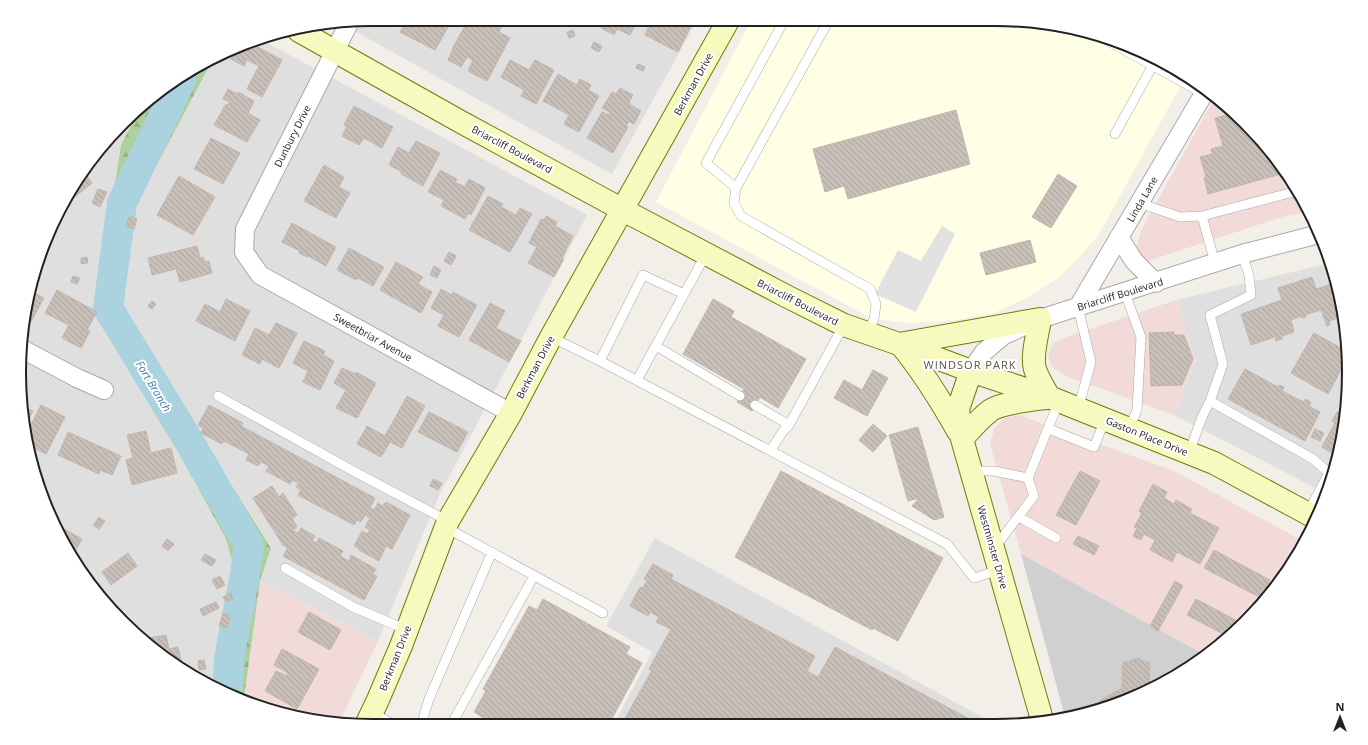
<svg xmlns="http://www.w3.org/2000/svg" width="1368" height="745" font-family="'Open Sans',sans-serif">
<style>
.residential{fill:#e0dfdf}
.commercial{fill:#f2dad9}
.education{fill:#ffffe5}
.religious{fill:#d0d0d0}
.forest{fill:url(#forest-firs)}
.parking{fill:#e2e2e2}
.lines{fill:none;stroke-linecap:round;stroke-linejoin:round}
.river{stroke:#aad3df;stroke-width:30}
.building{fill:url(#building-back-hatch);stroke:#c4b6ab}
.lane-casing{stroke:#a9a9a9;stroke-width:10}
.street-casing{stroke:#a9a9a9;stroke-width:20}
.secondary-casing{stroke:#707d05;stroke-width:24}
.lane{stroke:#fff;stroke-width:9}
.street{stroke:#fff;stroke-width:18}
.secondary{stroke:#f7fabf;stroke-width:22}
.labels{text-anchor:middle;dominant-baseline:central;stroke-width:4;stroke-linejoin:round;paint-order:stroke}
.street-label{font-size:10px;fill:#222;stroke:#fff}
.neighbourhood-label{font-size:11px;letter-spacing:1px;fill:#555;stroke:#fff}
.water-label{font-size:11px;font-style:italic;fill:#4a7aab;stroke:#fff}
.rim{fill:none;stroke:#222;stroke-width:2}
</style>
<defs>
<pattern id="forest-firs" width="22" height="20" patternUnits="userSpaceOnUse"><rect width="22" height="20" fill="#add19e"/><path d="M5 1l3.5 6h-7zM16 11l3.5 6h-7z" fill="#95b388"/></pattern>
<pattern id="building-back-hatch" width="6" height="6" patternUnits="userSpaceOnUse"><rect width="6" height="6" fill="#c7bfb8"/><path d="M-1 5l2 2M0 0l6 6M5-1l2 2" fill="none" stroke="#aba49e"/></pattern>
</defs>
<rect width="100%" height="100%" fill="#f2efe9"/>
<path class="residential" d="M373 19H698L612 174 342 24Z
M258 38 587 215 439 496 378 641 260 581 271 547 122 310 135 206 211 63Z
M137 114 121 145 97 300 113 333 226 539 236 575 218 672 217 687 196 679 107 606 46 508 20 396 31 281 78 176Z
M1330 263 1337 281 1348 349 1346 418 1330 486 1327 494 1174 415 1196 360 1176 300Z
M655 538 993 723 614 724 652 652 606 626Z"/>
<path class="commercial" d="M1215 97 1228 107 1276 157 1310 212 1285 216 1148 261 1136 251 1141 230Z
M1176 300 1196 360 1174 415 1066 376 1052 367 1048 355 1053 344 1063 338Z
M1019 415 1174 471 1305 542 1302 549 1261 606 1205 655 1021 554 990 444 994 429 1003 419Z
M260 581 378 641 339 723 281 714 244 699Z"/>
<path class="education" d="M752 19 1018 20 1087 31 1172 66 1186 76 1099 234 1082 254 1058 278 1027 298 994 313 957 320 911 323 873 319 656 202Z"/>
<path class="religious" d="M1021 554 1205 655 1192 667 1109 707 1065 717Z"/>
<path class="forest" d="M211 63 135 206 122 310 271 548 260 581 244 699 217 687 218 672 236 575 226 539 113 333 97 300 121 145 137 114 157 92Z"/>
<path class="parking" d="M942 226 955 234 916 312 875 294 898 250 921 261Z"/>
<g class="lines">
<path class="river" d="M181 80 122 203 108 308 190 443 249 545 246 568 229 659 227 692"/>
</g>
<path class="building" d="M392 19H445L451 22 435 50 400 32 404 25Z
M469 19H475L483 23 485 19H489L502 26 499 32 510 38 487 81 468 71 473 60 467 57 461 67 448 60 453 49H452Z
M599 19H638L630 35 617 29 614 35 601 28 605 22Z
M652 19H687L693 22 678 52 645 35Z
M573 30 575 36 569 38 567 32Z
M252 41 256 43 254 45 282 60 262 97 247 89 259 66 247 60 244 66 231 59 235 51Z
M594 42 602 46 599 52 591 48Z
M510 60 529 70 535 60 554 70 536 104 521 96 524 90 501 77Z
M638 64 645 67 643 71 636 68Z
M558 74 577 85 580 79 591 85 588 90 599 96 579 132 564 124 569 115 543 101Z
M620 88 633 95 629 102 630 103 629 104 641 111 634 124 629 121 626 126 628 127 613 153 587 138 602 112 609 115 610 112 602 108 612 92 616 94Z
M228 89 237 94 238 92 254 101 248 113 260 120 247 142 214 125 226 104 228 105 230 102 223 99Z
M354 106 393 127 382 148 364 138 359 145 342 136 347 126 344 125Z
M956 110 970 164 848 199 844 186 825 192 813 149Z
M1234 113 1242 121 1243 125H1245L1276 157 1285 173 1208 194 1204 178 1206 177 1200 157 1212 154 1211 149 1223 146 1215 118Z
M211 138 240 153 223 184 194 169Z
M416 141 440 153 423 186 401 174 402 172 389 165 398 147 409 153Z
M324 165 344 177 339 187 350 193 336 218 304 201Z
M440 170 457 179 455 182 465 187 469 179 485 188 471 215 468 213 465 219 441 206 444 200 428 192Z
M83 171 92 183 70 201 68 199 78 176Z
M1058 174 1077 186 1051 228 1032 217Z
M179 176 215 197 193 235 157 215Z
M98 189 107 192 100 207 92 203Z
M488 196 503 204 501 207 516 215 520 208 532 214 510 252 469 230Z
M546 216 557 222 555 226 573 236 562 258 564 259 554 277 528 263 537 247 529 243 541 219 544 220Z
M129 217 137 219 134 229 126 226Z
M292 223 336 247 326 266 308 256 307 257 299 253 300 251 282 242Z
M1030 240 1036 262 986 275 980 253Z
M197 246 200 258 203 257 205 262 209 261 212 273 180 282 176 269 152 275 148 258Z
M349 248 384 267 373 286 358 278 356 280 337 270Z
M449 252 456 256 451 265 444 261Z
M87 257 88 263 81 264V258Z
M396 262 423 277 418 284 432 292 421 313 380 290Z
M434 266 441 270 437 278 430 275Z
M73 276 80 278 77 284 71 282Z
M1312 277 1316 289 1337 282 1343 316 1329 321 1330 325 1327 326 1321 310 1305 315 1306 317 1302 318 1301 316 1291 320 1294 332 1282 336V339L1276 341 1275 337 1251 345 1241 314 1282 300 1278 288Z
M441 289 452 295 453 292 477 305 459 337 438 326 444 315 431 308Z
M57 290 97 312 87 330 90 331 81 348 62 338 69 325 45 313Z
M30 291 44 298 31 322 27 320Z
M226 299 250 311 235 341 196 321 205 304 220 312Z
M713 299 734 311 731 317 806 359 778 408 760 397 752 411 737 402 744 389 683 354Z
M152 301 156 304 152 309 148 306Z
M490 303 505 311 496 328 521 341 509 362 469 340Z
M276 323 297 333 279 368 262 359 260 364 242 355 255 328 269 335Z
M1174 332V335H1184L1193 359 1182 385 1151 386 1149 333Z
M1314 333 1348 352V357L1328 394 1291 373Z
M304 341 325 351 323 355 334 361 320 390 303 382 308 371 293 363Z
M342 368 355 374 356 372 376 383 357 418 336 408 346 390 334 383Z
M1245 369 1278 387 1279 385 1284 387 1282 391 1304 402 1305 399 1311 402 1309 406 1320 412 1305 441 1228 399Z
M873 370 888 378 867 416 834 398 844 380 862 390Z
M407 396 425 406 402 448 390 442 381 457 357 444 367 426 385 436Z
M1347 401 1346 418 1337 456 1322 447 1335 423 1332 421 1337 412 1340 413Z
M41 405 65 417 46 454 32 447 27 425 30 427Z
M209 405 243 423 241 426 375 498 370 508 374 510 378 503 383 506 386 502 410 515 392 549 386 546 379 561 359 550 360 549 354 546 362 531 367 534 370 530 365 527 370 518 365 515 361 522 357 520 354 525 298 495 301 490 296 487 299 483 292 480 290 484 266 471 269 466 261 462 258 466 246 460 249 454 224 441 222 444 201 433 203 428 198 425Z
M22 406 33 411 26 424Z
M429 412 468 432 457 452 418 432Z
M873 424 887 436 873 452 859 440Z
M918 427 944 517 934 520 912 506 919 498 908 501 889 435Z
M1315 429 1324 433 1320 441 1311 437Z
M146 431 151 453 171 448 177 473 132 485 126 460 133 458 127 435Z
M68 432 121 456 112 475 100 470 99 474 58 455Z
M781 471 943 558 898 641 873 628 872 630 735 557Z
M1080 471 1100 481 1076 525 1056 515Z
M433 479 442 483 438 490 430 486Z
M1153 484 1167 492 1164 498 1174 504 1176 500 1192 509 1190 513 1219 528 1200 564 1177 552 1172 562 1150 550 1155 540 1144 534 1141 540 1133 536 1137 528 1134 527 1142 513 1139 511Z
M272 486 279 497 283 493 297 515 292 519 297 526 293 531 298 533 301 528 315 536 312 541 317 543 319 538 343 551 340 556 349 561 351 555 376 569 373 574 377 576 364 600 283 556 288 548 283 545 253 498Z
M99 517 105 521 99 529 93 525Z
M57 525 82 539 74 553Z
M1078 536 1099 546 1094 555 1073 544Z
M167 539 174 544 168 551 162 546Z
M1214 550 1270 580 1261 598 1204 568Z
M128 553 137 566 111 585 102 572Z
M205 554 216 560 212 566 201 560Z
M653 564 673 575 671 579 815 656 807 671 818 677 835 647 977 723 622 724 652 670 649 669 671 629 656 622 659 617 650 612 648 616 630 606 640 587 643 588 647 580 644 579Z
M220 576 225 585 217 589 212 580Z
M1175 581 1183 586 1158 631 1150 626Z
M231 593 233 599 226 602 223 597Z
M543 599 630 647 626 654 642 663 609 724 511 725 509 723 508 725H490L485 723 487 720 474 712 486 691 483 689 529 606 537 610Z
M1196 599 1241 623 1227 636 1187 615Z
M216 602 219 608 203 616 200 609Z
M309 612 341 630 330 650 298 632Z
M223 613 230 616 227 628 219 626Z
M166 635 169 649 178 647 183 668 148 640V638Z
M282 649 319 669 297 709 265 691 276 671 287 676 288 673 274 665Z
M1137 658 1145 662 1150 663 1149 688 1107 708V705L1099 701 1122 688 1123 662H1128Z
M204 660 206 669 199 670 198 661Z
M1164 675 1173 676 1163 681Z"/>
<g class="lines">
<defs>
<path id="lane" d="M829 20 736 188 734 203 741 216 870 289 876 304 874 319 868 333
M1101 37 1204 94
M1115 134 1153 65
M736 188 706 163 785 19
M1139 203 1180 217 1202 216 1297 191
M1202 216 1215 263
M1125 293 1141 337 1137 410 1129 429
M1078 307 1091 362 1078 409
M551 337 600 361 947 544 974 578 999 570
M656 346 740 396
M600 361 643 275 684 294
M637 380 706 254
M218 396 355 472 448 521
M1210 401 1313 459 1329 473 1307 514
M755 405 789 425
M1049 429 1094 447 1105 420
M771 450 783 431 789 425 844 325
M1189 453 1202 417 1210 401 1223 364 1210 315 1251 295 1249 275 1242 254
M971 471H994L1028 478 1034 496 995 547
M1028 478 1059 401
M1019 517 1056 538
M445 527 603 613
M285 568 353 607 407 630
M372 713 395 725
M421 725 429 699 492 552
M451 725 534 576"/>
<path id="street" d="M349 23 245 229 244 252 260 275 511 413
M1119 237 1134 261 1156 283
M1078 307 1206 90
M24 350 77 378 104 390
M971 371 984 352 1004 335 1040 319 1242 254 1319 234"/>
<path id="secondary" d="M299 31 461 122 623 210 786 296 844 325 899 344 971 371 1049 397 1214 463 1316 518
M899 344 1040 319C1038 333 1031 356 1035 369 1038 379 1045 389 1049 397
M901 345C923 372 941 401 958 431
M971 371 958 409 962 439 1043 723
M962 439C971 429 980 418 991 410 1002 403 1031 400 1046 398
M366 725 377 702 401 646 448 521 511 413 551 337 729 19"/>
</defs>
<use href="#lane" class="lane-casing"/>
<use href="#street" class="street-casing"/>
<use href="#secondary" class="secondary-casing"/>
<use href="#lane" class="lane"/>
<use href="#street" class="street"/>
<use href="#secondary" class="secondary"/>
</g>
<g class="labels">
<g class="street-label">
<text transform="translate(693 84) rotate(-61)">Berkman Drive</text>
<text transform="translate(292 136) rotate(-63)">Dunbury Drive</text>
<text transform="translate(512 149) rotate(28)">Briarcliff Boulevard</text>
<text transform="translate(1142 199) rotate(-60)">Linda Lane</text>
<text transform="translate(1120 294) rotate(-17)">Briarcliff Boulevard</text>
<text transform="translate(798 302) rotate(27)">Briarcliff Boulevard</text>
<text transform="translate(373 337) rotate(29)">Sweetbriar Avenue</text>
<text transform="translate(535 367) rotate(-62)">Berkman Drive</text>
<text transform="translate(1147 436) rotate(22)">Gaston Place Drive</text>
<text transform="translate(993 547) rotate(74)">Westminster Drive</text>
<text transform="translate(395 658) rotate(-68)">Berkman Drive</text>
</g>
<g class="neighbourhood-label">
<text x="970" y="364">WINDSOR PARK</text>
</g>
<g class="water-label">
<text transform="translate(154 386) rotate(59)">Fort Branch</text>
</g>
</g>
<path d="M0 0H1368V745H0ZM372 26H996A346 346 0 0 1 1342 372V373A346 346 0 0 1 996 719H372A346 346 0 0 1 26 373V372A346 346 0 0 1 372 26Z" fill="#fff" fill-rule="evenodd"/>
<path class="rim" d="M372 26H996A346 346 0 0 1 1342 372V373A346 346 0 0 1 996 719H372A346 346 0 0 1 26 373V372A346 346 0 0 1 372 26Z"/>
<g transform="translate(1340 717)" stroke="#ffffff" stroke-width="3" paint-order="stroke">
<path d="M0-3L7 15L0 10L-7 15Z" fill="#222222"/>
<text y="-6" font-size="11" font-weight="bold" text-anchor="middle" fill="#222222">N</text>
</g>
</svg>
